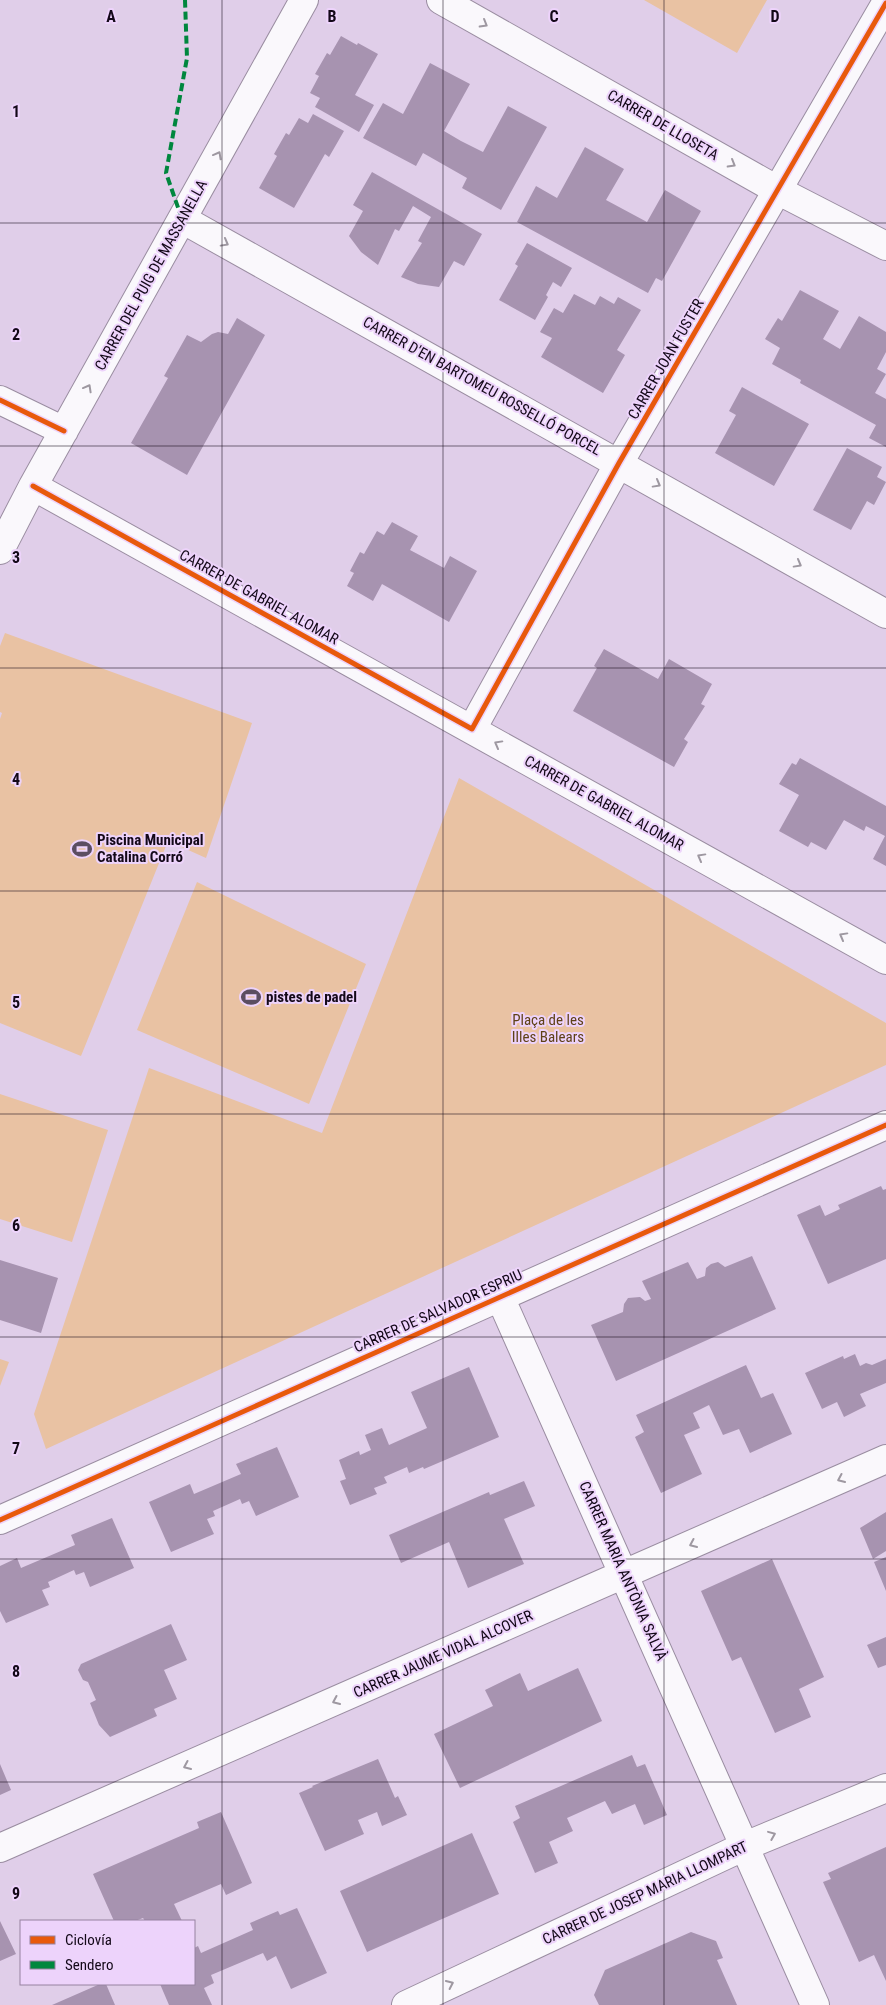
<svg xmlns="http://www.w3.org/2000/svg" width="886" height="2005" font-family="'Roboto Condensed',sans-serif">
<style>
.green{fill:#e9c2a3}
.building{fill:#a793b0}
.lines{fill:none;stroke-linecap:round;stroke-linejoin:round}
.minor-casing{stroke:#9a8da1;stroke-width:30}
.minor{stroke:#faf8fc;stroke-width:28}
.quiet{stroke:#00873e;stroke-width:4;stroke-dasharray:8 4;stroke-linecap:butt}
.cycleway-casing{stroke:#edd3fb;stroke-width:8}
.cycleway{stroke:#e8590c;stroke-width:5}
.oneway{stroke:#9e98a1}
.grid{fill:none;stroke:#130818;stroke-width:1;stroke-opacity:0.55}
.labels{text-anchor:middle;dominant-baseline:central;stroke-width:4;stroke-linejoin:round;paint-order:stroke}
.street-label{font-size:15px;fill:#130818;stroke:#edd3fb}
.poi-label{font-size:15px;font-weight:bold;fill:#130818;stroke:#edd3fb;text-anchor:start}
.park-label{font-size:15px;fill:#5e4116;stroke:#edd3fb}
.grid-label{font-size:16px;text-anchor:middle;font-weight:bold;fill:#130818;stroke:#edd3fb;stroke-width:4;stroke-linejoin:round;paint-order:stroke}
</style>
<rect width="100%" height="100%" fill="#e0cee9"/>
<path class="green" d="M644 0H767L737 53Z
M5 633 252 723 206 858 168 841 81 1056 0 1023V719L2 713 0 712V646Z
M459 778 886 1023V1065L46 1449 34 1414 149 1068 322 1133Z
M197 882 366 964 309 1104 137 1030Z
M0 1094 108 1130 72 1242 0 1219Z
M0 1359 9 1362 0 1386Z"/>
<path class="building" d="M341 36 357 45 358 43 378 54 355 95 374 105 359 132 315 107 320 98 310 93 319 76 315 74 327 53 330 55Z
M430 63 470 84 444 131 461 141 483 152 508 106 547 127 501 210 462 188 467 178 423 153 416 166 363 138 383 103 403 114Z
M313 114 344 131 329 157 325 154 294 208 259 188 277 156 274 154 286 133 289 135 299 118 308 123Z
M585 147 624 169 606 200 647 222 665 190 701 211 662 281 656 278 648 293 517 222 536 186 557 198Z
M372 172 482 234 464 266 454 261 439 287 418 284 401 277 422 243 418 241 431 217 413 206 399 231 395 229 378 265 361 252 349 236 363 211 353 205Z
M527 243 572 268 561 287 553 282 546 295 548 297 535 320 499 300 518 266 515 264Z
M800 290 839 311 823 339 840 349 859 316 886 332V352L877 369 886 374 875 393 886 399V447L869 438 876 425 800 383 801 380 772 364 780 348 765 339 778 318 782 321Z
M574 294 595 305 600 296 614 304 618 297 641 310 617 350 625 355 603 393 541 357 552 338 540 332 554 308 563 313Z
M237 318 265 335 187 475 131 443 168 378 164 376 187 335 201 342 212 334 218 332 228 334Z
M742 387 809 424 774 486 715 453 736 415 729 411Z
M847 448 882 467 877 477 886 482 874 505 867 501 851 530 813 510Z
M392 522 418 536 410 550 444 568 450 556 477 571 449 622 382 584 373 601 347 586 354 573 350 571 360 552 364 554 377 531 384 535Z
M604 649 658 679 669 659 712 684 701 704 705 706 684 739 688 742 674 767 573 711 597 668 594 666Z
M800 758 886 806V866L873 859 885 836 866 826 864 831 844 820 826 850 811 842 808 847 779 831 799 795 779 784 792 763 796 765Z
M881 1186 883 1190 886 1189V1259L828 1284 797 1215 820 1205 825 1216 840 1209 838 1205Z
M752 1256 776 1309 616 1381 591 1325 623 1312 624 1304 628 1298 640 1297 645 1301 651 1299 642 1281 688 1262 697 1279 705 1276 706 1268 711 1264 718 1262 725 1267Z
M0 1260 58 1278 41 1333 0 1320Z
M855 1354 860 1366 866 1363 872 1365 886 1359V1383L860 1394 866 1406 844 1417 837 1402 822 1409 805 1373 843 1356 844 1359Z
M746 1365 761 1398 773 1393 792 1434 750 1453 739 1429 723 1435 709 1405 693 1413 700 1428 684 1435 702 1474 661 1493 635 1437 644 1432 636 1415Z
M469 1367 499 1437 424 1469 423 1467 409 1473 407 1467 384 1477 387 1483 374 1488 377 1494 350 1505 340 1481 346 1479 339 1460 359 1451 360 1455 371 1450 365 1435 382 1428 389 1445 427 1428 411 1392Z
M277 1447 299 1497 256 1516 249 1501 242 1504 240 1499 213 1511 215 1516 207 1519 214 1534 171 1552 149 1502 190 1484 194 1494 241 1474 236 1464Z
M524 1481 535 1506 504 1519 524 1564 468 1588 449 1542 401 1563 389 1535 489 1492 490 1495Z
M886 1512V1551L873 1559 860 1528Z
M112 1518 134 1568 90 1587 84 1572 76 1575 74 1570 48 1582 50 1587 42 1590 49 1605 6 1623 0 1611V1566L17 1558 21 1568 75 1545 71 1535Z
M886 1557V1591L874 1562Z
M772 1559 824 1677 799 1689 811 1717 775 1733 741 1657 732 1661 701 1591Z
M171 1624 187 1660 164 1670 177 1699 154 1709 157 1716 110 1737 99 1725 90 1703 96 1700 88 1682 83 1680 78 1670 81 1664Z
M886 1637V1665L878 1668 867 1645Z
M578 1668 602 1721 460 1788 434 1734 493 1706 485 1690 520 1673 528 1691Z
M632 1755 637 1767 645 1764 667 1815 644 1825 635 1804 612 1814 605 1801 567 1818 573 1831 549 1842 558 1863 535 1873 513 1822 520 1818 515 1806Z
M378 1759 395 1798 398 1796 407 1815 382 1826 377 1812 358 1820 364 1834 325 1851 299 1793 313 1787 312 1786Z
M0 1764 11 1790 0 1795Z
M221 1812 252 1883 226 1895 221 1884 174 1904 182 1921H145L143 1918 135 1921H114L93 1874 199 1828 197 1822Z
M472 1833 499 1894 367 1952 340 1891Z
M886 1847V1981L874 1955 859 1962 823 1882 831 1879 828 1873Z
M297 1908 327 1973 291 1989 276 1956 267 1961 263 1953 211 1975 214 1983 204 1988 212 2005H169L160 1984H194V1948L198 1946 201 1953 253 1930 250 1923 278 1911 280 1915Z
M0 1921 16 1954 0 1961Z
M691 1932 716 1941 723 1958 717 1960 737 2005H599L594 1995 605 1970Z
M100 1984H106L115 2005H52Z"/>
<g class="lines">
<defs>
<path id="minor" d="M441 0 779 191 886 246
M182 219 886 614
M0 400 64 431
M33 486 886 960
M0 550 33 486 304 0
M472 729 619 463 886 3
M500 1297 815 2005
M0 1520 886 1125
M0 1848 886 1459
M406 2005 745 1846 886 1788"/>
</defs>
<use href="#minor" class="minor-casing"/>
<use href="#minor" class="minor"/>
<path class="quiet" d="M182 219 166 173 187 58 185 0"/>
<defs>
<path id="cycleway" d="M0 400 64 431
M33 486 472 729 619 463 886 3
M0 1520 886 1125"/>
</defs>
<use href="#cycleway" class="cycleway-casing"/>
<use href="#cycleway" class="cycleway"/>
</g>
<defs><path id="oneway-chevron" d="M-2-3.5L2.5 0L-2 3.5" fill="none" stroke-width="1.6" stroke-linecap="round" stroke-linejoin="round" transform="scale(1.25)"/></defs>
<g class="oneway">
<use href="#oneway-chevron" transform="translate(484 24) rotate(30)"/>
<use href="#oneway-chevron" transform="translate(218 155) rotate(-61)"/>
<use href="#oneway-chevron" transform="translate(732 164) rotate(30)"/>
<use href="#oneway-chevron" transform="translate(225 243) rotate(29)"/>
<use href="#oneway-chevron" transform="translate(88 388) rotate(-61)"/>
<use href="#oneway-chevron" transform="translate(657 484) rotate(29)"/>
<use href="#oneway-chevron" transform="translate(798 564) rotate(29)"/>
<use href="#oneway-chevron" transform="translate(498 744) rotate(-151)"/>
<use href="#oneway-chevron" transform="translate(701 857) rotate(-151)"/>
<use href="#oneway-chevron" transform="translate(843 936) rotate(-151)"/>
<use href="#oneway-chevron" transform="translate(841 1479) rotate(156)"/>
<use href="#oneway-chevron" transform="translate(693 1544) rotate(156)"/>
<use href="#oneway-chevron" transform="translate(336 1701) rotate(156)"/>
<use href="#oneway-chevron" transform="translate(187 1766) rotate(156)"/>
<use href="#oneway-chevron" transform="translate(772 1835) rotate(-22)"/>
<use href="#oneway-chevron" transform="translate(450 1984) rotate(-25)"/>
</g>
<path class="grid" d="M222 0V2005M443 0V2005M664 0V2005M0 223H886M0 446H886M0 668H886M0 891H886M0 1114H886M0 1337H886M0 1559H886M0 1782H886"/>
<defs>
<symbol id="stadium-bare" viewBox="-9 -9 18 18"><path d="M0-5a6.5 5 0 1 0 0 10a6.5 5 0 1 0 0-10ZM-3.5-1.8h7v3.6h-7Z" fill="#5b4d61" stroke="#edd3fb" stroke-width="2.5" paint-order="stroke"/></symbol>
</defs>
<g fill-rule="evenodd">
<use href="#stadium-bare" x="68" y="835" width="28" height="28"/>
<use href="#stadium-bare" x="237" y="983" width="28" height="28"/>
</g>
<g class="labels">
<g class="street-label">
<text transform="translate(663 125) rotate(30)">CARRER DE LLOSETA</text>
<text transform="translate(151 275) rotate(-61)">CARRER DEL PUIG DE MASSANELLA</text>
<text transform="translate(666 359) rotate(-60)">CARRER JOAN FUSTER</text>
<text transform="translate(482 386) rotate(29)">CARRER D'EN BARTOMEU ROSSELLÓ PORCEL</text>
<text transform="translate(259 597) rotate(29)">CARRER DE GABRIEL ALOMAR</text>
<text transform="translate(604 803) rotate(29)">CARRER DE GABRIEL ALOMAR</text>
<text transform="translate(438 1311) rotate(-24)">CARRER DE SALVADOR ESPRIU</text>
<text transform="translate(623 1571) rotate(66)">CARRER MARIA ANTÒNIA SALVÀ</text>
<text transform="translate(443 1654) rotate(-24)">CARRER JAUME VIDAL ALCOVER</text>
<text transform="translate(645 1893) rotate(-25)">CARRER DE JOSEP MARIA LLOMPART</text>
</g>
<g class="poi-label">
<text x="97" y="840">Piscina Municipal<tspan x="97" dy="17">Catalina Corró</tspan></text>
<text x="266" y="997">pistes de padel</text>
</g>
<g class="park-label">
<text x="548" y="1020">Plaça de les<tspan x="548" dy="17">Illes Balears</tspan></text>
</g>
</g>
<g class="grid-label">
<text x="111" y="22">A</text>
<text x="332" y="22">B</text>
<text x="554" y="22">C</text>
<text x="775" y="22">D</text>
<text x="16" y="117">1</text>
<text x="16" y="340">2</text>
<text x="16" y="563">3</text>
<text x="16" y="785">4</text>
<text x="16" y="1008">5</text>
<text x="16" y="1231">6</text>
<text x="16" y="1454">7</text>
<text x="16" y="1677">8</text>
<text x="16" y="1899">9</text>
</g>
<rect x="20" y="1920" width="175" height="65" fill="#edd3fb" stroke="#9682a0"/>
<rect x="30" y="1936" width="25" height="8" fill="#e8590c" stroke="#9682a0"/>
<text x="65" y="1945" font-size="15" fill="#130818">Ciclovía</text>
<rect x="30" y="1961" width="25" height="8" fill="#00873e" stroke="#9682a0"/>
<text x="65" y="1970" font-size="15" fill="#130818">Sendero</text>
</svg>
